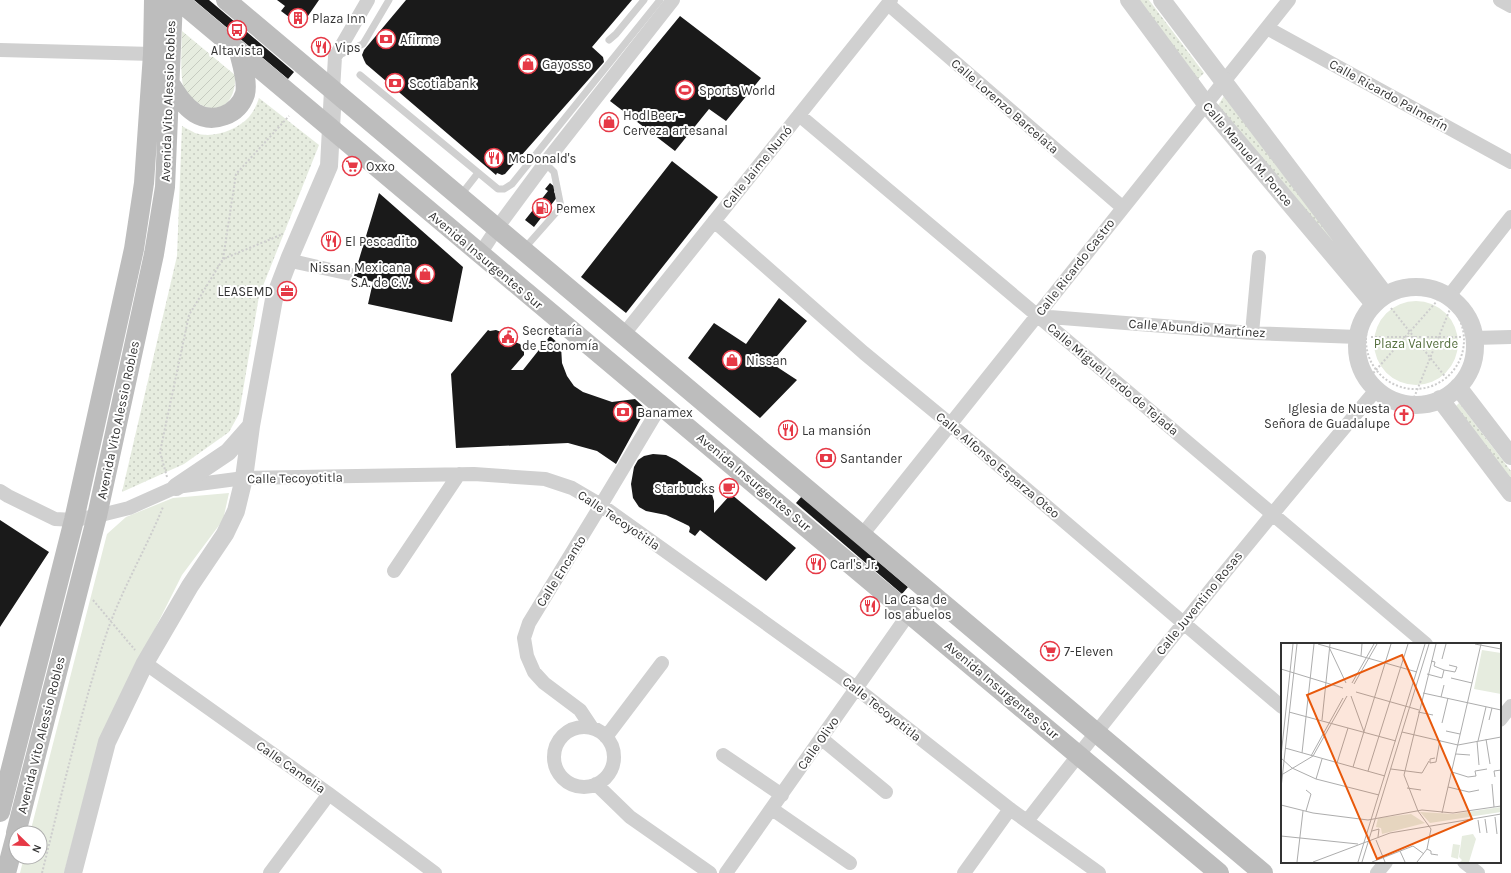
<svg xmlns="http://www.w3.org/2000/svg" width="1511" height="873" font-family="Karla,sans-serif">
<style>
.grass{fill:url(#grass-dots)}
.park{fill:#e6ecdf}
.garden{fill:url(#garden-furrows)}
.building{fill:#1a1a1a}
.lines{fill:none;stroke-linecap:round;stroke-linejoin:round}
.path{stroke:#cdcdcd;stroke-width:2;stroke-dasharray:2 2;stroke-linecap:butt}
.service{stroke:#d0d0d0;stroke-width:7}
.minor{stroke:#d0d0d0;stroke-width:14}
.tertiary{stroke:#d0d0d0;stroke-width:18}
.secondary{stroke:#bdbdbd;stroke-width:20}
.labels{text-anchor:middle;dominant-baseline:central;stroke-width:4;stroke-linejoin:round;paint-order:stroke}
.poi-label{font-size:13px;fill:#333;stroke:#fff;text-anchor:start}
.street-label{font-size:13px;fill:#333;stroke:#fff}
.park-label{font-size:13px;fill:#56703f;stroke:#fff}
.inset-road{fill:none;stroke:#adadad;stroke-width:1}
.view{fill:#e8590c;fill-opacity:0.15;stroke:#e8590c;stroke-width:2}
.inset-edge{fill:none;stroke:#333;stroke-width:2}
</style>
<defs>
<pattern id="grass-dots" width="8" height="8" patternUnits="userSpaceOnUse"><rect width="8" height="8" fill="#e6ecdf"/><path d="M2 2h.1M6 6h.1" fill="none" stroke="#c6cbc0" stroke-width="1.8" stroke-linecap="round"/></pattern>
<pattern id="garden-furrows" width="10" height="10" patternUnits="userSpaceOnUse"><rect width="10" height="10" fill="#e6ecdf"/><path d="M-1 1l2-2M0 10L10 0M9 11l2-2" fill="none" stroke="#c6cbc0"/></pattern>
</defs>
<rect width="100%" height="100%" fill="#fff"/>
<path class="grass" d="M1137 0H1149L1204 73 1195 82Z
M1224 96 1368 284 1217 107Z
M259 98 319 145 259 296 239 414 229 432 184 464 122 492 177 256 182 126C186 128 191 131 195 133 213 139 237 130 249 117 254 111 257 104 259 98Z
M1459 403 1511 471V483L1455 407Z"/>
<path class="park" d="M1374 343a42 42 0 1 1 84 0a42 42 0 1 1-84 0Z
M229 493 223 520 182 575 100 738 64 873H20L24 857H40V833H30L107 534 126 517 173 498Z"/>
<path class="garden" d="M182 31 235 75C237 103 217 120 193 99 191 97 188 95 186 93 179 83 182 45 182 31Z"/>
<path class="building" d="M194 0H209L294 72 288 79Z
M277 0H319L301 26 281 11 285 6Z
M406 0H632L592 47 603 57 604 62 505 174 502 175 497 173 496 175 366 64 364 60 362 55 364 50Z
M680 16 761 78 726 121 709 109 675 151 610 101Z
M672 161 718 197 626 313 581 277Z
M550 183 556 188 554 192 558 196 534 227 525 220 548 191 545 189Z
M379 193 463 267 452 322 368 304 373 282 354 276Z
M779 298 807 321 771 363 797 380 760 418 688 358 714 323 746 344Z
M488 330 490 331 496 330 501 332 505 337 506 342 509 344 515 342 520 344 524 350V355L511 370H523L550 336 561 346 562 363 567 376 574 386 583 392 612 402 635 399 646 409 616 464 597 451 568 443 456 448 451 374Z
M653 454 666 455 676 460 701 478 711 491 714 501V513L731 494 796 548 766 581 700 530 695 536 689 532 690 528 689 526 683 523 666 515 646 511 639 507 633 498 631 484 634 467 638 460 644 456Z
M802 496 908 587 902 594 796 503Z
M0 520 49 552 0 627Z"/>
<g class="lines">
<path class="path" d="M223 259 236 174 289 116
M1366 340a49 49 0 1 1 98 0a49 49 0 1 1-98 0Z
M1391 308 1447 379
M1371 337H1462
M1368 379 1437 301
M1411 405 1450 309
M167 477 160 452 189 315 223 259 283 234
M93 600 135 650
M42 873C62 793 81 710 107 632 122 589 146 549 163 507"/>
<path class="service" d="M609 40 616 34 644 0
M337 56 363 44 389 0
M360 75 498 189H504L512 184 660 0
M460 196 478 173
M523 250 561 207 554 172 545 163
M290 257 350 271
M289 264 349 277"/>
<path class="minor" d="M1500 0 1511 6
M888 4 1122 207
M1267 28 1511 162
M0 50 153 54
M333 90 335 57 368 0
M799 115C1008 292 1218 466 1426 644
M714 221 864 353 950 424 1282 707
M480 254 497 228 545 163 673 0
M1449 296 1511 217
M1037 316 1252 333 1358 337
M1252 333 1259 257
M624 334 891 0
M1474 338 1511 337
M0 491 8 496 55 519 74 520 97 516 129 508 176 487 244 478 474 474 545 479 572 488 601 505 856 688 1010 809 1099 873
M862 535 1289 0
M394 571 459 474
M145 663 329 794 435 873
M1500 720 1511 706
M554 757a30 30 0 1 1 60 0a30 30 0 1 1-60 0Z
M592 728 580 710 544 683 534 672 527 656 524 638 529 623 601 505 661 405
M606 737 662 663
M822 739 886 792
M723 755 782 795
M596 784 630 817 710 873
M772 809 850 863
M1027 821C1141 674 1257 531 1376 390
M1464 862 1478 873
M270 873 329 794
M726 873 910 612
M964 873 1010 809
M1377 873 1386 862"/>
<path class="tertiary" d="M1129 0 1206 104 1374 304
M1162 0 1385 295
M1357 346a59 59 0 1 1 118 0a59 59 0 1 1-118 0Z
M1458 387 1511 456
M1440 399 1511 493
M176 487 228 452 251 426
M73 873 107 742 145 663 190 586 225 534 236 511 244 478 251 426 274 299 290 257 329 166 333 90"/>
<path class="secondary" d="M178 0C523 293 873 581 1219 873
M226 0 1263 873
M169 82C176 93 183 105 195 113 213 124 238 115 245 94 248 82 242 64 239 52
M0 812 74 520 134 249 144 183 153 54 154 0
M16 833 97 516 154 254 165 187 173 0
M6 873 16 835"/>
</g>
<defs>
<symbol id="building-ring" viewBox="-11 -11 22 22"><circle r="9.5" fill="#fff" stroke="#e63946" stroke-width="1.5"/><path d="M-4-6H4V6H1V3H-1V6H-4ZM-2.5-4.3h1.7v1.8h-1.7ZM.8-4.3h1.7v1.8H.8ZM-2.5-1h1.7V.8h-1.7ZM.8-1h1.7V.8H.8Z" fill="#e63946"/></symbol>
<symbol id="bus-ring" viewBox="-11 -11 22 22"><circle r="9.5" fill="#fff" stroke="#e63946" stroke-width="1.5"/><path d="M-5-6H5V4H4V6H2V4H-2V6H-4V4H-5ZM-3.5-4V0h7V-4ZM-3.5 1.2v1.5H-2V1.2ZM2 1.2v1.5H3.5V1.2Z" fill="#e63946"/></symbol>
<symbol id="bank-ring" viewBox="-11 -11 22 22"><circle r="9.5" fill="#fff" stroke="#e63946" stroke-width="1.5"/><path d="M-6-4H6V4H-6ZM0-2.3a2.3 2.3 0 1 0 0 4.6a2.3 2.3 0 1 0 0-4.6Z" fill="#e63946"/></symbol>
<symbol id="restaurant-ring" viewBox="-11 -11 22 22"><circle r="9.5" fill="#fff" stroke="#e63946" stroke-width="1.5"/><path d="M-5-6h1v4h1v-4h1v4h1v-4h1v5L-1.5 .5V6h-2V.5L-5-1ZM5-6V6H3V1.5H1.5Q1.5-4 5-6Z" fill="#e63946"/></symbol>
<symbol id="shop-ring" viewBox="-11 -11 22 22"><circle r="9.5" fill="#fff" stroke="#e63946" stroke-width="1.5"/><path d="M-5-2.5h2.3a2.7 3.5 0 0 1 5.4 0H5L5.5 6h-11ZM-1.5-2.5h3a1.5 2.3 0 0 0-3 0Z" fill="#e63946"/></symbol>
<symbol id="stadium-ring" viewBox="-11 -11 22 22"><circle r="9.5" fill="#fff" stroke="#e63946" stroke-width="1.5"/><path d="M0-5a6.5 5 0 1 0 0 10a6.5 5 0 1 0 0-10ZM-3.5-1.8h7v3.6h-7Z" fill="#e63946"/></symbol>
<symbol id="supermarket-ring" viewBox="-11 -11 22 22"><circle r="9.5" fill="#fff" stroke="#e63946" stroke-width="1.5"/><path d="M-6-5.5h2.5l.6 2H6L4.5 2H-2.5L-4.4-4H-6ZM-1.5 3.2a1.3 1.3 0 1 0 .1 0ZM3 3.2a1.3 1.3 0 1 0 .1 0Z" fill="#e63946"/></symbol>
<symbol id="fuel-ring" viewBox="-11 -11 22 22"><circle r="9.5" fill="#fff" stroke="#e63946" stroke-width="1.5"/><path d="M-5.5-6h7V0h2V4h1.3V-2.5L3-4.5l.8-.8L6-3V5H2.5V1h-1V6h-7ZM-4.2-4.7v3.2H.2V-4.7Z" fill="#e63946"/></symbol>
<symbol id="office-ring" viewBox="-11 -11 22 22"><circle r="9.5" fill="#fff" stroke="#e63946" stroke-width="1.5"/><path d="M-6-3h4V-5.5h4V-3h4V5H-6ZM-1-4.5V-3h2v-1.5ZM-6 0V1H6V0Z" fill="#e63946"/></symbol>
<symbol id="civic-ring" viewBox="-11 -11 22 22"><circle r="9.5" fill="#fff" stroke="#e63946" stroke-width="1.5"/><path d="M-.6-6.5H3V-4.5H.6V-3L4-1V1h2V6H-6V1h2V-1L-.6-3ZM-1.2 2.5V6h2.4V2.5Z" fill="#e63946"/></symbol>
<symbol id="church-ring" viewBox="-11 -11 22 22"><circle r="9.5" fill="#fff" stroke="#e63946" stroke-width="1.5"/><path d="M-1.2-6h2.4v3.5h3.3v2.4h-3.3V6h-2.4V-.1h-3.3v-2.4h3.3Z" fill="#e63946"/></symbol>
<symbol id="cafe-ring" viewBox="-11 -11 22 22"><circle r="9.5" fill="#fff" stroke="#e63946" stroke-width="1.5"/><path d="M-5.5-4.5H6V0H3Q3 3.5 0 3.5H-2.5Q-5.5 3.5-5.5 0ZM3-3.2v2h1.7v-2ZM-6 4.5H4V6H-6Z" fill="#e63946"/></symbol>
</defs>
<g fill-rule="evenodd">
<use href="#building-ring" x="287" y="7" width="22" height="22"/>
<use href="#bus-ring" x="226" y="19" width="22" height="22"/>
<use href="#bank-ring" x="375" y="28" width="22" height="22"/>
<use href="#restaurant-ring" x="310" y="36" width="22" height="22"/>
<use href="#shop-ring" x="517" y="53" width="22" height="22"/>
<use href="#bank-ring" x="384" y="72" width="22" height="22"/>
<use href="#stadium-ring" x="674" y="79" width="22" height="22"/>
<use href="#shop-ring" x="598" y="111" width="22" height="22"/>
<use href="#restaurant-ring" x="483" y="147" width="22" height="22"/>
<use href="#supermarket-ring" x="341" y="155" width="22" height="22"/>
<use href="#fuel-ring" x="531" y="197" width="22" height="22"/>
<use href="#restaurant-ring" x="320" y="230" width="22" height="22"/>
<use href="#shop-ring" x="414" y="263" width="22" height="22"/>
<use href="#office-ring" x="276" y="280" width="22" height="22"/>
<use href="#civic-ring" x="497" y="326" width="22" height="22"/>
<use href="#shop-ring" x="721" y="349" width="22" height="22"/>
<use href="#bank-ring" x="612" y="401" width="22" height="22"/>
<use href="#church-ring" x="1393" y="404" width="22" height="22"/>
<use href="#restaurant-ring" x="777" y="419" width="22" height="22"/>
<use href="#bank-ring" x="815" y="447" width="22" height="22"/>
<use href="#cafe-ring" x="718" y="477" width="22" height="22"/>
<use href="#restaurant-ring" x="805" y="553" width="22" height="22"/>
<use href="#restaurant-ring" x="859" y="595" width="22" height="22"/>
<use href="#supermarket-ring" x="1039" y="640" width="22" height="22"/>
</g>
<g class="labels">
<g class="poi-label">
<text x="312" y="18">Plaza Inn</text>
<text x="400" y="39">Afirme</text>
<text x="335" y="47">Vips</text>
<text x="237" y="50" text-anchor="middle">Altavista</text>
<text x="542" y="64">Gayosso</text>
<text x="409" y="83">Scotiabank</text>
<text x="699" y="90">Sports World</text>
<text x="623" y="115">HodlBeer -<tspan x="623" dy="15">Cerveza artesanal</tspan></text>
<text x="508" y="158">McDonald's</text>
<text x="366" y="166">Oxxo</text>
<text x="556" y="208">Pemex</text>
<text x="345" y="241">El Pescadito</text>
<text x="411" y="267" text-anchor="end">Nissan Mexicana<tspan x="411" dy="15">S.A. de C.V.</tspan></text>
<text x="273" y="291" text-anchor="end">LEASEMD</text>
<text x="522" y="330">Secretaría<tspan x="522" dy="15">de Economía</tspan></text>
<text x="746" y="360">Nissan</text>
<text x="1390" y="408" text-anchor="end">Iglesia de Nuesta<tspan x="1390" dy="15">Señora de Guadalupe</tspan></text>
<text x="637" y="412">Banamex</text>
<text x="802" y="430">La mansión</text>
<text x="840" y="458">Santander</text>
<text x="715" y="488" text-anchor="end">Starbucks</text>
<text x="830" y="564">Carl's Jr.</text>
<text x="884" y="599">La Casa de<tspan x="884" dy="15">los abuelos</tspan></text>
<text x="1064" y="651">7-Eleven</text>
</g>
<g class="street-label">
<text transform="translate(1389 95) rotate(29)">Calle Ricardo Palmerín</text>
<text transform="translate(168 101) rotate(-88)">Avenida Vito Alessio Robles</text>
<text transform="translate(1005 106) rotate(41)">Calle Lorenzo Barcelata</text>
<text transform="translate(1248 154) rotate(50)">Calle Manuel M. Ponce</text>
<text transform="translate(757 167) rotate(-51)">Calle Jaime Nunó</text>
<text transform="translate(486 260) rotate(40)">Avenida Insurgentes Sur</text>
<text transform="translate(1075 267) rotate(-52)">Calle Ricardo Castro</text>
<text transform="translate(1197 328) rotate(4)">Calle Abundio Martínez</text>
<text transform="translate(1113 379) rotate(40)">Calle Miguel Lerdo de Tejada</text>
<text transform="translate(118 420) rotate(-78)">Avenida Vito Alessio Robles</text>
<text transform="translate(998 465) rotate(40)">Calle Alfonso Esparza Oteo</text>
<text transform="translate(295 478) rotate(-1)">Calle Tecoyotitla</text>
<text transform="translate(754 482) rotate(40)">Avenida Insurgentes Sur</text>
<text transform="translate(619 520) rotate(34)">Calle Tecoyotitla</text>
<text transform="translate(561 571) rotate(-58)">Calle Encanto</text>
<text transform="translate(1199 603) rotate(-51)">Calle Juventino Rosas</text>
<text transform="translate(1002 690) rotate(40)">Avenida Insurgentes Sur</text>
<text transform="translate(882 709) rotate(38)">Calle Tecoyotitla</text>
<text transform="translate(41 735) rotate(-76)">Avenida Vito Alessio Robles</text>
<text transform="translate(818 743) rotate(-55)">Calle Olivo</text>
<text transform="translate(291 767) rotate(35)">Calle Camelia</text>
</g>
<g class="park-label">
<text x="1416" y="343">Plaza Valverde</text>
</g>
</g>
<g transform="translate(1281 643)">
<rect width="220" height="220" fill="#fff"/>
<path d="M130 171 144 180 101 191 100 185 95 184 97 175Z" fill="#e6ecdf"/>
<path d="M201 7 220 10V51L193 46ZM220 164V169L149 180 139 169 172 171ZM192 191 195 196 188 219H191H179L181 217 178 214 181 193ZM172 201 179 202 177 216 170 214Z" fill="#e6ecdf"/>
<path class="inset-road" d="M37 1 136 29M194 1 220 6M48 4 65 40M80 13 81 1M161 16 165 1M150 18 154 19 153 23 163 27M0 26 62 45M146 31 161 35 163 27 174 29 176 24 168 22M170 35 191 40M71 40 93 1M73 41 96 1M75 49 138 67M142 50 220 67M70 53 83 89M160 54 163 42M8 69 115 98M137 69 152 72M41 77 49 1M208 77 211 65M161 80 167 55M165 88 179 91M121 89 177 102 220 94M205 96 209 121M196 98 198 122M197 98 205 64M4 105 104 133M21 110 33 1M175 111 189 112M0 113 12 1M30 113 62 55M0 115 11 125 35 136 98 152M154 115 149 116V120L155 119 159 97M56 120 67 85M72 124 110 1M110 126 141 130 148 118M87 128 127 1M171 129 187 134 195 133 194 128 206 126M2 131 32 113 66 53M214 134 213 128 220 127M35 136 41 116M211 141 213 164M167 144 188 149 198 147M0 145 16 1M126 145 140 147M25 147 30 151 25 168M0 162 32 170 87 177 141 167 172 170 220 163M161 170 200 1M214 174 216 191M204 176 206 190M197 177 199 190M91 188 98 186 97 194M0 193 77 201M95 197 104 219M146 206 150 208V211L157 212M119 208 124 219M16 219 22 168M32 219 109 190 220 171M77 219 144 1M81 219 148 1M91 219 132 203 143 211M136 219 146 206 150 186 137 168 123 132 155 1"/>
<path class="view" d="M121 12 191 176 96 216 26 52Z"/>
<rect width="220" height="220" class="inset-edge"/>
</g>
<g transform="translate(28 845) rotate(113)"><circle r="19" fill="#ffffff" stroke="#adadad"/>
<path d="M0-3L7 15L0 10L-7 15Z" fill="#e63946"/>
<text y="-6" font-size="11" font-weight="bold" text-anchor="middle" fill="#333333">N</text>
</g>
</svg>
